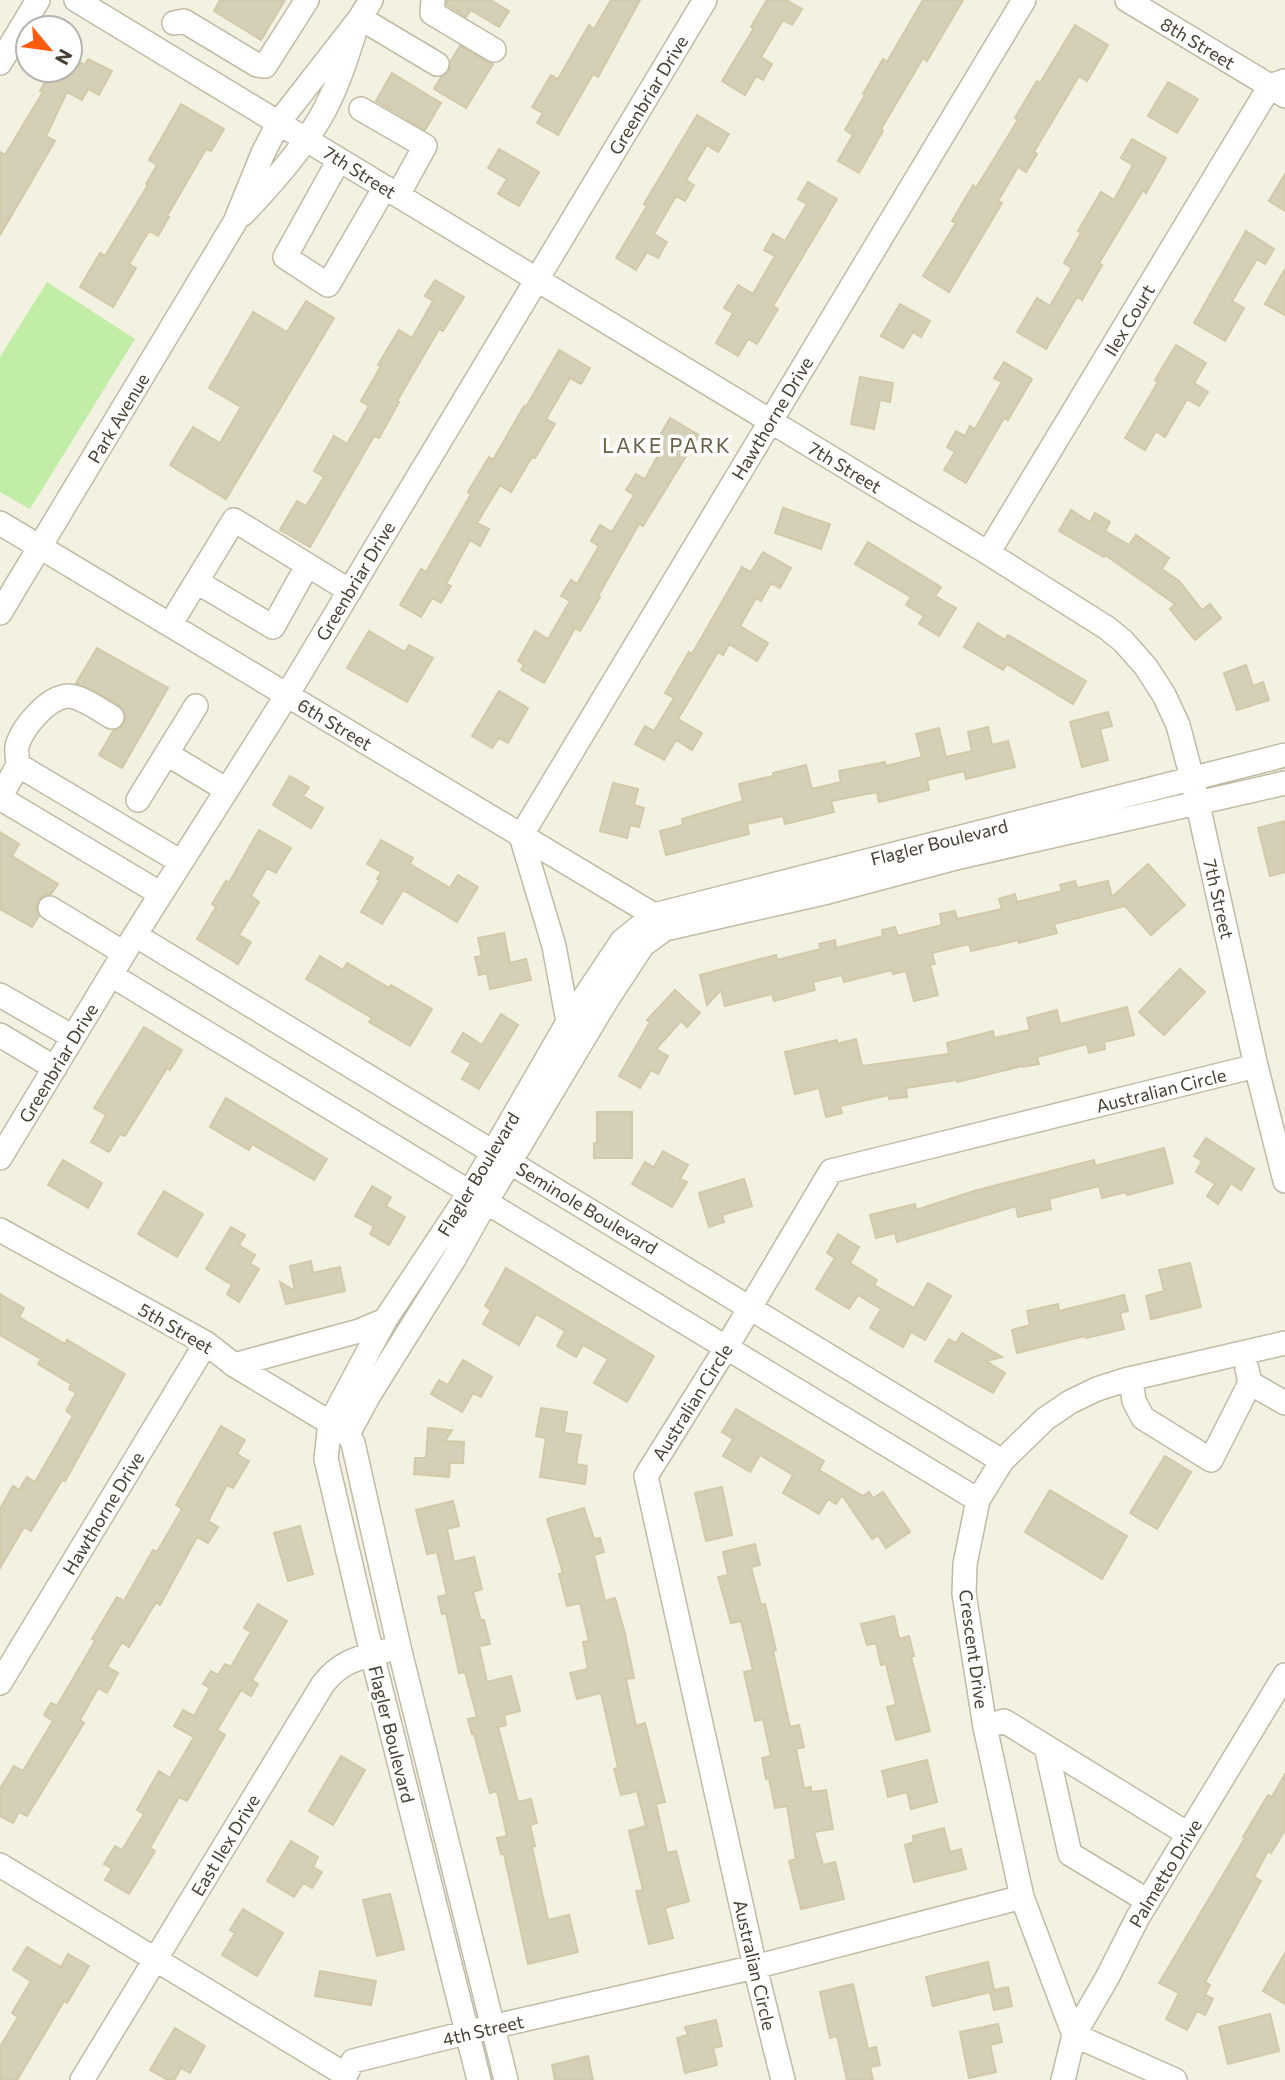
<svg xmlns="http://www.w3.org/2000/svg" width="1285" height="2080" font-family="Commissioner,sans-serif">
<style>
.green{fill:#c1eda6}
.building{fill:#d6cfb7;stroke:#d2c9a9;stroke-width:2}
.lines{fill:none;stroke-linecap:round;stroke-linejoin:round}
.minor-casing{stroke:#c0bba4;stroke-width:26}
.minor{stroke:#fff;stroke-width:23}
.labels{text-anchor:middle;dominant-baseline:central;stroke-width:7;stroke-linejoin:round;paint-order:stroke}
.street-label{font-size:18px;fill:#464132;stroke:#fff}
.quarter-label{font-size:21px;letter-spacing:2px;fill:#696248;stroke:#fff}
</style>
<rect width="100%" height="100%" fill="#f3f1e2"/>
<path class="green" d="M47 282 135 339 30 509 0 492V357Z"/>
<path class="building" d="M220 0H285L261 40 214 11Z
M447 0H490L509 11 499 27 471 10 466 17 447 5Z
M611 0H640L598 77 593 74 558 135 537 123 543 113 532 107 551 75 558 79 589 25 594 29Z
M767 0H786L802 9 792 25 783 20 761 57 772 64 763 80 756 76 745 95 722 81 754 28 751 27Z
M923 0H963L927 61 923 58 881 129 883 131 859 173 838 161 853 135 845 130 865 95 863 94 883 59 887 62Z
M1075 25 1108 45 1087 81 1079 76 1034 152 1037 154 1026 172 1018 167 998 201 1002 203 949 292 923 276 956 223 952 221 973 185 976 188 1018 120 1015 118 1037 81 1040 83Z
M460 46 493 64 466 108 434 89 441 77 449 72 450 62Z
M70 57 85 65 88 59 112 71 99 95 88 89 82 100 67 92 46 136 55 141 0 235V152L5 155 43 92 40 91 52 70H70Z
M392 73 441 103 425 130 376 101Z
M1168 82 1198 99 1177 133 1148 116Z
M181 104 224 129 211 151 206 149 167 216 169 217 158 236 149 231 129 264 136 268 113 307 80 287 100 253 105 256 148 185 146 184 157 165 149 160Z
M697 115 729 134 718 152 707 145 686 180 694 185 685 201 676 196 654 234 667 242 658 258 647 252 636 270 616 258 647 206 644 204Z
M1132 139 1166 158 1146 193 1143 190 1099 263 1102 265 1082 300 1077 297 1046 349 1017 332 1037 298 1050 306 1072 268 1064 263 1081 233 1078 231 1101 192 1114 200 1133 165 1121 158Z
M499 149 539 172 519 206 498 194 507 179 488 168Z
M1285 174V211L1269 201Z
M808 182 837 199 773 306 778 309 757 344 748 339 738 356 716 343 733 313 724 308 738 285 753 294 775 256 764 250 773 234 785 241 807 204 798 199Z
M1246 231 1274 249 1265 264 1257 259 1232 301 1244 308 1225 341 1194 323Z
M1285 269V315L1265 304Z
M435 280 464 297 443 331 439 329 397 401 399 402 379 438 374 436 310 547 280 530 297 501 306 506 324 477 314 471 334 436 347 444 369 406 361 401 381 366 378 365 399 330 412 338 433 301 425 296Z
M306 301 334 318 226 499 170 465 193 427 220 443 241 407 209 388 253 312 287 332Z
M900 304 930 321 921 337 913 332 903 348 881 336Z
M1176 345 1206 363 1194 383 1208 392 1199 406 1187 399 1165 437 1156 431 1145 450 1125 438 1158 382 1155 380Z
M559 350 590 368 581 384 570 378 546 419 555 424 535 458 532 457 511 492 500 485 477 523 489 529 480 546 470 540 446 584 451 586 441 603 432 598 421 617 400 605 421 569 426 572 471 494 468 492 489 457 493 460 524 406 526 407Z
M1004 362 1032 379 1008 420 1004 418 966 483 944 470 955 452 947 447 956 431 965 436 970 426 975 429 1002 382 994 378Z
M860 377 893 383 890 402 880 400 874 429 851 424Z
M670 418 699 435 643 526 639 524 598 596 600 597 580 631 575 628 544 683 521 670 524 665 518 661 535 631 548 639 570 601 561 596 571 580 577 584 599 546 591 541 600 525 612 532 634 495 626 490 636 474 645 479 660 452 653 448Z
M783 508 830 524 821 549 775 533Z
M1071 510 1090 522 1095 513 1110 522 1105 531 1129 545 1136 535 1169 558 1162 569 1179 581 1202 610 1210 604 1221 618 1195 640 1170 609 1175 604 1105 555 1104 557 1059 531Z
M868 542 941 587 935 596 956 608 939 636 919 624 924 616 906 605 911 597 855 564Z
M763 552 791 568 780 588 771 583 761 601 756 598 740 626 768 643 757 661 729 644 723 655 718 652 678 719 702 733 692 750 676 740 664 760 635 744 645 726 654 731 674 698 665 693 689 652 692 654 742 567 751 572Z
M978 623 1005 640 1008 635 1086 681 1073 704 1007 664 1003 670 964 647Z
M369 631 405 652 409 645 433 658 407 702 347 668Z
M97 648 168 688 122 768 99 755 113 731 120 729 124 723 126 718 124 711 119 705 97 692 76 683Z
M1246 665 1253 686 1263 682 1269 700 1237 710 1224 673Z
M499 691 528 708 508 743 499 738 492 748 472 736Z
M1108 712 1112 726 1100 729 1108 760 1082 767 1070 722Z
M988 727 992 745 1008 741 1015 767 966 779 964 771 927 780 929 790 879 802 877 792 831 801 834 812 785 824 783 816 747 824 749 834 666 855 660 831 683 825 682 819 743 801 739 784 773 776V773L806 765 812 789 841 782 839 771 885 762 886 766 922 757 916 734 939 728 946 757 972 751 968 732Z
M290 776 309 787 303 796 323 808 311 828 273 805Z
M613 783 638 789 634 805 644 808 639 827 630 825 627 838 600 831Z
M1285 821V872L1270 876 1258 828Z
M259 830 291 848 276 873 267 868 251 896 259 902 239 935 251 942 238 964 197 939 216 907 212 904 226 881 229 883Z
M0 832 19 844 12 856 58 884 51 894 44 895 38 901 36 908 39 916 32 927 0 909Z
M381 840 413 858 410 864 450 888 458 875 478 887 457 922 403 890 382 924 361 912 380 880 377 879 381 872 367 864Z
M1148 864 1185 905 1151 935 1125 906 1054 924 1057 933 1019 943V940L971 951 969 944 932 953 935 964 930 965 938 995 914 1001 906 971 893 974 892 970 844 982 842 975 813 982 815 990 774 1001 772 994 725 1006 721 990 707 1005 700 975 776 955 777 960 821 949 819 944 835 940 836 948 883 936 882 930 895 927 898 936 942 925 940 914 955 911 957 919 1002 909 999 899 1015 894 1017 902 1062 891 1060 885 1075 881 1077 888 1108 881 1112 897Z
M504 933 510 963 526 959 531 980 490 989 487 973 479 975 475 957 482 956 478 938Z
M320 956 343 970 347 963 389 988 391 985 432 1009 410 1046 369 1022 372 1018 306 979Z
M1180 969 1205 992 1164 1035 1139 1012Z
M675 990 700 1013 687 1027 681 1021 656 1049 668 1056 658 1074 651 1070 640 1088 619 1076 650 1022 647 1020Z
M1127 1007 1134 1035 1104 1042 1105 1049 1089 1053 1087 1044 1037 1057 1039 1064 1023 1067 1022 1066 957 1082 956 1080 906 1088 907 1097 889 1099V1095L840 1106 842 1113 826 1117 819 1088 795 1094 785 1052 837 1040V1044L856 1039 862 1066 949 1054 947 1043 993 1031 994 1038 1030 1030 1027 1018 1057 1010 1060 1024Z
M501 1014 518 1025 479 1089 462 1079 471 1063 452 1052 463 1033 482 1045Z
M144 1027 182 1050 170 1070 167 1068 125 1136 120 1134 109 1152 91 1142 106 1115 94 1108Z
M226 1098 327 1159 314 1180 252 1144 249 1150 210 1127Z
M597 1112H632V1158H594V1143H597Z
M1206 1138 1254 1169 1241 1190 1231 1183 1218 1204 1207 1196 1215 1184 1196 1172 1202 1161 1194 1156Z
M1164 1148 1173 1183 1127 1195 1126 1192 1102 1198 1099 1186 1049 1199 1051 1209 1018 1217 1016 1206 897 1242 895 1233 876 1238 870 1215 915 1204 916 1210 974 1191 1094 1160 1095 1166Z
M663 1151 688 1165 680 1179 687 1182 672 1207 632 1184 645 1162 654 1167Z
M63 1160 102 1183 88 1208 48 1185Z
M744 1179 752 1206 722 1215 724 1222 709 1227 699 1193Z
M372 1186 391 1197 386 1206 405 1217 389 1245 370 1234 374 1226 355 1216Z
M164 1191 203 1214 177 1257 138 1234Z
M231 1227 245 1235 239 1245 255 1255 250 1264 259 1269 239 1302 227 1294 232 1285 206 1269Z
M838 1234 859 1247 850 1263 877 1280 874 1285 914 1308 928 1283 951 1296 925 1340 911 1332 903 1347 870 1328 881 1309 858 1295 849 1309 816 1289 835 1258 827 1253Z
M311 1261 313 1273 340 1267 345 1291 286 1304 280 1282 295 1291 290 1266Z
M1190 1263 1201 1307 1151 1319 1146 1296 1164 1291 1159 1270Z
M506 1268 654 1356 627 1402 594 1383 608 1359 583 1345 576 1357 557 1346 565 1331 536 1314 519 1345 483 1324 491 1310 485 1306Z
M0 1294 24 1308 19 1317 65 1344 67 1340 125 1374 65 1481 62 1480 31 1531 24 1527 0 1568V1509L13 1486 19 1490 27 1477 35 1482 73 1416 66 1411 76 1393 69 1389 71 1384 38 1364 41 1359 0 1335Z
M1124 1295 1128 1311 1120 1313 1124 1329 1086 1338 1085 1336 1017 1353 1012 1330 1030 1325 1027 1311 1058 1304 1059 1311Z
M962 1333 1002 1357 986 1361 1005 1373 993 1393 935 1361 949 1339 956 1343Z
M463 1360 492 1377 481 1397 473 1393 462 1412 431 1394 439 1380 448 1385Z
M541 1408 567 1412 564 1433 581 1435 576 1464 587 1466 585 1484 540 1477 546 1438 536 1436Z
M736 1409 824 1461 819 1470 863 1496 869 1492 873 1498 883 1492 910 1532 886 1548 878 1535 872 1539 842 1495 836 1504 828 1499 819 1514 783 1493 793 1475 760 1455 750 1472 723 1456 733 1439 722 1432Z
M221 1426 245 1440 237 1454 249 1461 233 1488 227 1485 208 1521 218 1527 208 1543 197 1537 160 1605 156 1602 129 1647 122 1642 107 1667 118 1673 107 1693 98 1688 80 1720 84 1723 27 1816 19 1812 13 1823 0 1816V1789L14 1766 23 1771 53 1721 44 1715 51 1703 57 1706 95 1641 92 1639 117 1597 124 1601 153 1550 157 1552 182 1509 176 1505Z
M428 1428 452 1430 445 1441 464 1442 463 1463H450L449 1477 414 1474 415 1458H426Z
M1165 1456 1191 1472 1157 1529 1130 1513Z
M722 1487 732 1535 706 1541 695 1493Z
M1050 1490 1127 1536 1102 1579 1025 1532Z
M453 1501 459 1526 447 1529 454 1562 474 1557 482 1589 473 1592 481 1621 484 1620 490 1644 479 1646 487 1682 511 1676 520 1711 504 1715 506 1725 498 1727 518 1802 531 1799 537 1823 530 1825 535 1846 532 1847 548 1920 569 1915 578 1952 528 1964 504 1854H501L497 1838 507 1836 497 1791 490 1793 474 1734H472L468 1719 477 1717 465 1672 459 1673 446 1613 442 1614 438 1597 447 1595 437 1552 427 1554 416 1510Z
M584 1508 594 1539 600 1538 604 1552 594 1555 605 1601 615 1598 625 1634 634 1678 626 1679 636 1726 645 1723 665 1802 656 1804 667 1853 676 1851 689 1901 665 1908 673 1938 649 1944 636 1891 643 1890 629 1831 646 1826 637 1791 621 1795 614 1769 618 1768 601 1693 577 1699 570 1673 588 1669 583 1642 589 1641 580 1603 567 1606 559 1574 563 1573 547 1519Z
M300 1526 313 1574 288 1581 274 1533Z
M755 1544 760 1565 751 1567 761 1605 765 1604 776 1650 773 1651 790 1727 799 1725 804 1747 796 1749 804 1788 811 1787V1792L826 1790 833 1829 814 1832 823 1865 835 1862 844 1899 801 1909 789 1861 796 1859 787 1806 775 1808 769 1778 766 1779 762 1758 771 1756 763 1719 755 1721 744 1672 753 1670 741 1621 731 1623 718 1577 728 1575 723 1552Z
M258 1604 287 1621 252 1680 258 1684 251 1696 241 1690 217 1730 225 1735 187 1801 179 1797 150 1848 155 1851 129 1894 105 1880 112 1868 104 1864 115 1846 122 1850 144 1814 137 1810 159 1771 170 1778 194 1737 174 1726 183 1710 194 1716 210 1688 203 1684 211 1671 218 1675 225 1664 231 1667 251 1632 244 1628Z
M894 1616 899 1639 909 1636 914 1656 911 1657 930 1731 896 1740 887 1707 896 1705 886 1664 881 1665 876 1643 867 1645 861 1624Z
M341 1756 365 1770 333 1825 309 1811Z
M927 1760 937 1802 911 1809 907 1792 888 1797 882 1771Z
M1285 1774V1830L1271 1853 1268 1851 1254 1877 1261 1881 1205 1982 1210 1985 1205 1995 1213 1999 1205 2015 1197 2011 1187 2030 1166 2019 1179 1993 1159 1983 1245 1838 1243 1837 1268 1795 1272 1797Z
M944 1828 950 1852 961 1849 966 1869 914 1882 905 1845 914 1842 913 1836Z
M291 1841 318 1857 313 1867 322 1872 312 1888 303 1883 294 1897 267 1881Z
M390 1894 404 1949 377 1956 363 1900Z
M243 1909 283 1933 257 1976 222 1955 235 1933 230 1930Z
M27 1947 61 1967 68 1954 89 1966 67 2003 64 2001 17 2080H0V2047L18 2017 12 2013 31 1981 13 1970Z
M1285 1953V2004L1263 1991Z
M988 1962 994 1990 1008 1987 1012 2006 994 2010 990 1992 933 2006 926 1977Z
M320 1971 376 1981 371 2005 315 1996Z
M853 1984 868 2049 876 2047 880 2065 870 2067 873 2080H847L837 2036 830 2038 820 1992Z
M1270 2014 1279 2051 1228 2064 1219 2027Z
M716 2020 722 2046 713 2048 717 2065 685 2073 677 2038 688 2035 685 2027Z
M998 2024 1002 2042 990 2045 996 2072 969 2078 960 2032Z
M175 2028 205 2046 190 2073 181 2068 174 2080H168L150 2070Z
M588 2056 593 2080H555L552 2065Z"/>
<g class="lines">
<defs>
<path id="minor" d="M76 0 988 553 1107 628 1123 641 1146 667 1164 695 1178 725 1192 778 1256 1066 1285 1181
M433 0 432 13 494 50
M1127 0 1270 86 1284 81
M360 18 437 64
M174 23 184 21 257 65 265 66 307 0
M0 63 38 0
M361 109 425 146 398 195
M339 160 285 257 328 285 385 187
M243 214C271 185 298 154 319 120 335 93 345 63 354 34
M0 523 654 915 661 924
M988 553 1270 86 1285 96
M197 582 273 627 307 566
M0 613 235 222 263 153 279 122 360 18 371 0
M170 625 234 520 350 591
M167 754 227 790
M18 765C18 759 15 749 18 743 24 726 48 697 68 696 81 696 101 711 112 717
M0 798 18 765 181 862
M0 798 161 894
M138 800 196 706
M50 908 124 953
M135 935 1002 1461
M111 975 978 1500
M0 995 73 1037
M568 1022 554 946 521 836 1024 0
M0 1035 55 1068
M0 1158 135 935 287 695 705 0
M0 1230 206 1343 234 1365 342 1430
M234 1365 359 1331 385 1320
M1247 1369 1250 1383 1285 1403
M1131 1379 1134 1401 1143 1418 1211 1460 1250 1383
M0 1683 206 1343
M985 1727 1004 1721 1188 1834
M1046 1747 1070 1854 1148 1901
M0 1865 346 2075
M82 2080 323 1684C341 1661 358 1658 385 1651
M343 2080 353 2061 469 2032 755 1967 1022 1897
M479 2080 372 1654 326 1459 330 1423 385 1320 470 1192 568 1022 622 941 654 915 1285 755
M506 2080 399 1647 353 1443 348 1434 369 1395 454 1259 486 1202 605 1003 643 945 665 929 828 892 960 857 1285 783
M783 2080 755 1967 646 1476 726 1348 831 1171 1256 1066
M1063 2080 1074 2035 1107 1978 1138 1917 1285 1675
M1175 2080 1074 2035 1022 1897 985 1727 964 1594 965 1564 978 1500 1002 1461 1045 1419 1070 1402 1097 1389 1125 1380 1285 1343"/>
</defs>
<use href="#minor" class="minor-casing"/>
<use href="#minor" class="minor"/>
</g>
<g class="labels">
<g class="street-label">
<text transform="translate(1198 43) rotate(31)">8th Street</text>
<text transform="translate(648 95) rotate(-59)">Greenbriar Drive</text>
<text transform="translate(360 172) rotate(32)">7th Street</text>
<text transform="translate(1129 320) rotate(-59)">Ilex Court</text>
<text transform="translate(118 418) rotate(-59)">Park Avenue</text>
<text transform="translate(772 418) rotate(-59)">Hawthorne Drive</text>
<text transform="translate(845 467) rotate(31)">7th Street</text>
<text transform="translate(355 581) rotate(-59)">Greenbriar Drive</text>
<text transform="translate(335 724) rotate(31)">6th Street</text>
<text transform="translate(939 842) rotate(-14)">Flagler Boulevard</text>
<text transform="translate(1219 899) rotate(77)">7th Street</text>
<text transform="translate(58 1063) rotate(-59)">Greenbriar Drive</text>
<text transform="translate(1161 1090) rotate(-14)">Australian Circle</text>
<text transform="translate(478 1174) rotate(-59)">Flagler Boulevard</text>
<text transform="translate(587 1208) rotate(31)">Seminole Boulevard</text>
<text transform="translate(176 1328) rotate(30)">5th Street</text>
<text transform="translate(692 1402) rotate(-58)">Australian Circle</text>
<text transform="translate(103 1513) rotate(-59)">Hawthorne Drive</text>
<text transform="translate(974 1649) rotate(82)">Crescent Drive</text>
<text transform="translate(392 1734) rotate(76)">Flagler Boulevard</text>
<text transform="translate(225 1845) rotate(-59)">East Ilex Drive</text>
<text transform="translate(1165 1873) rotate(-59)">Palmetto Drive</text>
<text transform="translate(755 1965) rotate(77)">Australian Circle</text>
<text transform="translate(483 2030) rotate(-13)">4th Street</text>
</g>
<g class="quarter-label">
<text x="667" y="444">LAKE PARK</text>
</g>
</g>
<g transform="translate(49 49) rotate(119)"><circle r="33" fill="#ffffff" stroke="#b5b3ad" stroke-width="2"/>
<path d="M0-5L12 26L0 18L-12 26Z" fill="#ff5a0e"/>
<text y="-10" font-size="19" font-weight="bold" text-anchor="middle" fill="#464132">N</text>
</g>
</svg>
